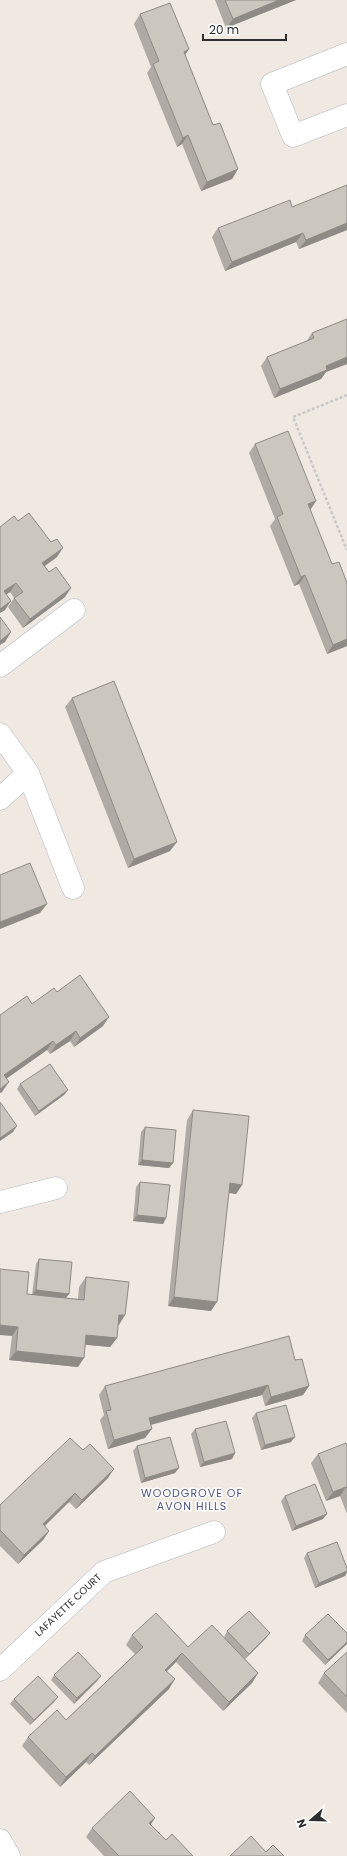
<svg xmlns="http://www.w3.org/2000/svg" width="347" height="1856" font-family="Poppins,sans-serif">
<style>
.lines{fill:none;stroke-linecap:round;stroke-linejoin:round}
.minor-casing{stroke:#b4b7c1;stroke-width:23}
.path{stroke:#c9c9c9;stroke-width:2.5;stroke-dasharray:3 2;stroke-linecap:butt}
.minor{stroke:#fff;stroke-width:22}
.wall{fill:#afaba4}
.shaded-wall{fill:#8e8b86}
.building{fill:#cbc7bf;stroke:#8e8b86}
.labels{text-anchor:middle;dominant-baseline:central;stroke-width:3;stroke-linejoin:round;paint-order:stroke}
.street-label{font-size:10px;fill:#2e2e2e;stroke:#fff}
.neighbourhood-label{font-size:11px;letter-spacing:1px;fill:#4d5680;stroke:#fff}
</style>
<rect width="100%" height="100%" fill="#efe9e1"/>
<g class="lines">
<defs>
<path id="minor" d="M347 54 272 84 293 136 347 115
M0 666 74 610
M0 734 28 773 0 799
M28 773 73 888
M0 1202 56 1188
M0 1670 104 1572 214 1532
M0 1840 9 1856"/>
</defs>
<use href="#minor" class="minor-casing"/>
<path class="path" d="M347 395 293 417 347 550"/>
<use href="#minor" class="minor"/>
</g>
<path class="wall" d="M215 0H296L226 28Z
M140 14 189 49 185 55 213 125 238 169 232 179 201 191 182 144 177 147 147 73 151 67 134 24Z
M347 185V230L299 249 296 242 225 271 212 237 218 228 292 207Z
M347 319V364L326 372 321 379 274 398 261 366 267 357 306 342 312 333Z
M255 444 316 501 310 510 332 564 347 583V646L327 654 299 584 294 586 270 526 275 519 249 453Z
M18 521 57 557 45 566 65 597 23 628 8 607 14 598 10 592 6 594 5 610 0 613Z
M72 698 170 851 128 868 65 707Z
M57 992 103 1026 74 1047 70 1041 50 1054 47 1050 6 1079 2 1092 0 1093V1015L32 1004Z
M20 1084 68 1090 64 1095 35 1116 17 1089Z
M193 1110 242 1185 236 1194 229 1193 211 1311 168 1306 187 1120Z
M145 1127 173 1163 169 1168 138 1165 141 1132Z
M140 1182 166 1218 163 1224 133 1221 136 1187Z
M39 1259 69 1294 65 1298 78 1299 79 1287 86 1277 119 1325 118 1324 117 1338 110 1347 86 1345 78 1367 9 1360 12 1336 32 1295 36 1264Z
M295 1360 309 1386 303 1395 265 1406 262 1395 151 1425 145 1438 108 1449 100 1420 104 1415 99 1395 105 1386Z
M256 1413 291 1442 261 1450 252 1418Z
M195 1429 235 1453 232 1459 200 1467 191 1434Z
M137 1446 175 1473 141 1483 133 1451Z
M347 1446V1514L340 1496 326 1501 311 1463 318 1454Z
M108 1478 76 1509 69 1502 45 1526 49 1531 43 1540 18 1564 0 1546V1505Z
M285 1496 323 1519 292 1531 281 1501Z
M307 1553 347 1568V1572L345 1576 315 1588 304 1558Z
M227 1631 270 1633 266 1638 245 1659 258 1673 252 1683 223 1711 176 1662 167 1671 169 1689 89 1765 86 1762 60 1787 22 1746 28 1737 66 1720 135 1654 126 1645 132 1635 188 1647 224 1637Z
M347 1633 325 1665 302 1641 305 1635Z
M347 1652V1713L318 1683 324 1673Z
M54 1675 101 1676 97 1681 74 1704 51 1680Z
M58 1697 54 1702 30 1725 10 1704 14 1699Z
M155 1818 150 1825 166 1840 193 1856H104L86 1837 92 1828Z"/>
<path class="shaded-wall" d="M279 0H296L226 28 233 19Z
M189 49 182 59 184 52Z
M188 135 182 144 177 147 183 138Z
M238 169 232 179 201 191 207 182Z
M347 223V230L299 249 306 240Z
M303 233 296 242 225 271 232 262Z
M347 357V364L326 372 321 379 274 398 280 389 326 366Z
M316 501 310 510 308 504Z
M63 548 57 557 36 572 42 563Z
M305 575 299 584 294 586 301 577Z
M16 583 10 592 0 599 4 591Z
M71 588 65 597 23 628 30 619Z
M11 601 5 610 0 613V609Z
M11 632 5 642 0 645V641Z
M347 639V646L327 654 333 645Z
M177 842 170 851 128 868 134 859Z
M47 904 40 913 0 929V922Z
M109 1017 103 1026 74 1047 80 1038Z
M76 1031 70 1041 50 1054 56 1045Z
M53 1041 47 1050 0 1083 4 1075Z
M9 1082 2 1092 0 1093V1089Z
M68 1090 64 1095 35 1116 39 1111Z
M17 1126 13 1132 0 1141V1138Z
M142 1160 173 1163 169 1168 138 1165Z
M230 1183 242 1185 236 1194 223 1192Z
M137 1215 166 1218 163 1224 133 1221Z
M36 1290 69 1294 65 1299 32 1295Z
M174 1297 217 1302 211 1311 168 1306Z
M119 1315H125L119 1325 113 1324Z
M0 1325 18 1327 12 1336 0 1335Z
M86 1335 117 1338 110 1347 80 1344Z
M16 1351 84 1358 78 1367 9 1360Z
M268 1385 262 1395 142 1427 149 1418Z
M309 1386 303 1395 265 1406 271 1397Z
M152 1429 145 1438 108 1449 114 1440Z
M295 1437 291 1442 261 1450 265 1445Z
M235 1453 232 1459 200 1467 204 1462Z
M179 1468 175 1473 141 1483 145 1478Z
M114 1469 108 1478 76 1509 82 1500Z
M346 1487 340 1496 326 1501 333 1492Z
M75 1493 69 1502 37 1533 43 1524Z
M327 1514 323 1519 292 1531 296 1526Z
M49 1531 43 1540 18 1564 24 1555Z
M347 1571V1572L345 1576 315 1588 319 1583Z
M270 1633 266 1638 245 1659 249 1654Z
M347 1642V1644L325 1665 328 1660Z
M182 1653 176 1662 159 1679 165 1670Z
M258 1673 252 1683 223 1711 229 1702Z
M101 1676 97 1681 74 1704 77 1698Z
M175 1679 169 1689 89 1765 95 1756Z
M58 1697 54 1702 30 1725 34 1720Z
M92 1753 86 1762 60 1787 66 1777Z
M155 1818 149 1827V1823Z"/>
<path class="building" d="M225 0H279L233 19Z
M170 3 189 49 184 52 213 125 220 123 238 169 207 182 188 135 183 138 153 64 159 61 140 14Z
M347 185V223L306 240 303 233 232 262 218 228 290 200 292 207Z
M347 319V357L326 366 327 370 280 389 267 357 314 338 312 333Z
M288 431 316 501 308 504 332 564 339 562 347 583V639L333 645 305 575 301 577 277 517 283 514 255 444Z
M29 513 51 542 57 539 63 548 42 563 49 572 56 567 71 588 30 619 14 598 23 592 16 583 4 591 11 601 0 609V527L14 516 18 521Z
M0 617 11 632 0 641Z
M114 681 177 842 134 859 72 698Z
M30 863 47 904 0 922V875Z
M80 975 109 1017 80 1038 76 1031 56 1045 53 1041 4 1075 9 1082 0 1089V1015L27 996 32 1004 54 988 57 992Z
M50 1064 68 1090 39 1111 20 1084Z
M0 1102 17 1126 0 1138Z
M193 1110 249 1116 242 1185 230 1183 217 1302 174 1297Z
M145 1127 176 1130 173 1163 142 1160Z
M140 1182 170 1185 166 1218 137 1215Z
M39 1259 72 1262 69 1294 36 1290Z
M0 1269 29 1272 27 1294 84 1300 86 1277 129 1282 125 1315H119L117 1338 86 1335 84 1358 16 1351 18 1327 0 1325Z
M289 1336 295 1360 302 1359 309 1386 271 1397 268 1385 149 1418 152 1429 114 1440 106 1411 111 1410 105 1386Z
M286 1405 295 1437 265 1445 256 1413Z
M226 1421 235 1453 204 1462 195 1429Z
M170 1437 179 1468 145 1478 137 1446Z
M70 1438 83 1450 90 1444 114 1469 82 1500 75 1493 43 1524 49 1531 24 1555 0 1530V1505Z
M346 1443 347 1446V1488L346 1487 333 1492 318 1454Z
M315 1484 327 1514 296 1526 285 1496Z
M337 1542 347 1568V1571L319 1583 307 1553Z
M249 1611 270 1633 249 1654 227 1631Z
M156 1613 188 1647 212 1625 258 1673 229 1702 182 1653 165 1670 175 1679 95 1756 92 1753 66 1777 28 1737 57 1710 66 1720 143 1647 132 1635Z
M328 1614 347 1633V1642L328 1660 305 1635Z
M78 1652 101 1676 77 1698 54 1675Z
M347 1652V1697L324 1673Z
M38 1676 58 1697 34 1720 14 1699Z
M130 1791 155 1818 149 1823 166 1840 172 1834 193 1856H119L92 1828Z
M251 1836 266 1852 273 1845 284 1856H230Z"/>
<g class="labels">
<g class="street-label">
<text transform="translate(68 1605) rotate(-43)">LAFAYETTE COURT</text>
</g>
<g class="neighbourhood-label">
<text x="192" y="1493">WOODGROVE OF<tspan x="192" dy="13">AVON HILLS</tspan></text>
</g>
</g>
<g transform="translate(311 1820) rotate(250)" stroke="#ffffff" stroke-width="3" paint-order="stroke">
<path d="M0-3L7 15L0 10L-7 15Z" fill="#2e2e2e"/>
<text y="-6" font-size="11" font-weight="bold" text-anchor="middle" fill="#2e2e2e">N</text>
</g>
<path d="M203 34v6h83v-6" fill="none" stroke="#2e2e2e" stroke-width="2"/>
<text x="209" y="34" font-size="12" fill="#2e2e2e" stroke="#ffffff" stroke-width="3" paint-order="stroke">20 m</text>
</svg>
